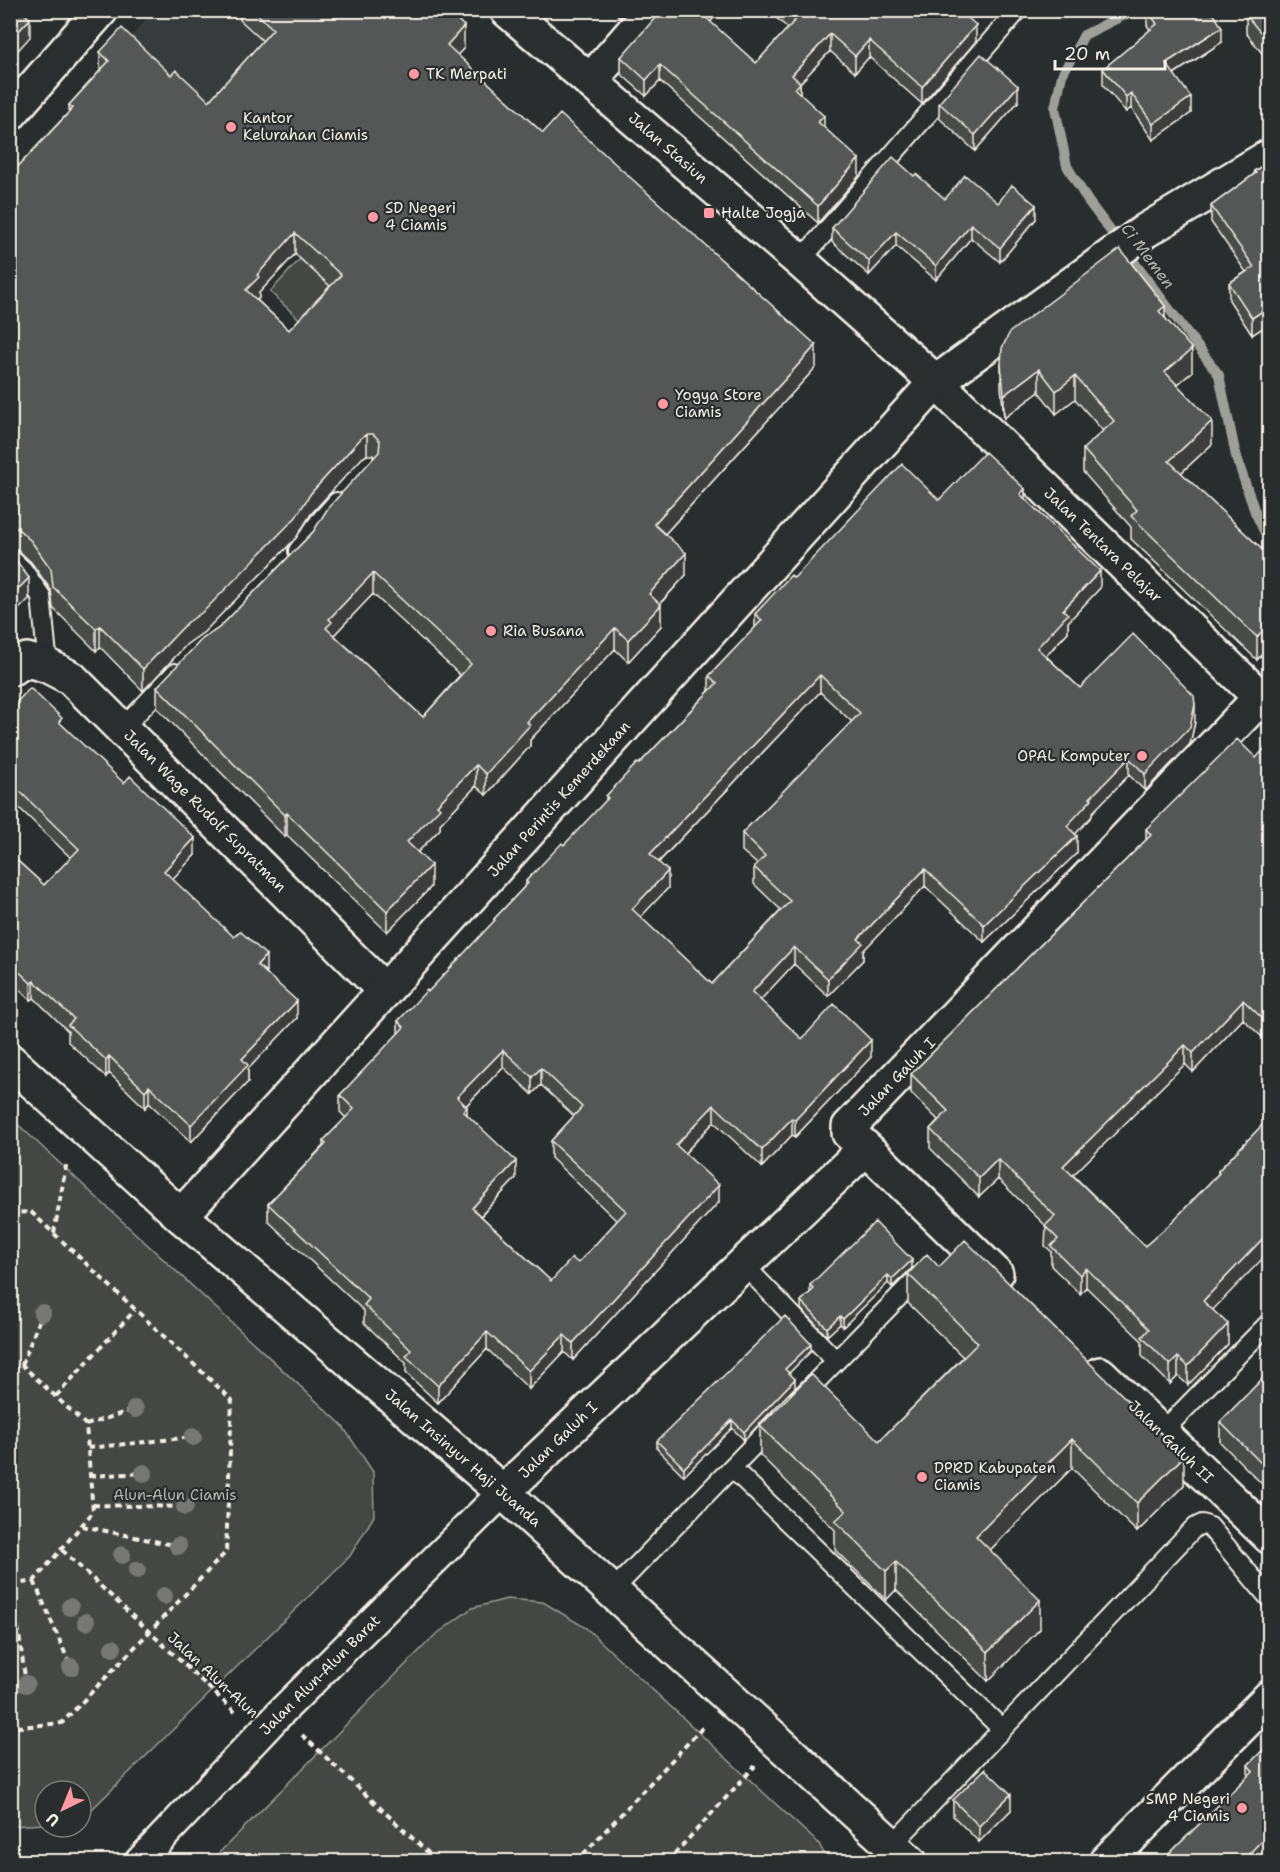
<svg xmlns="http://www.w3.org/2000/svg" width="1280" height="1872" font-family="'Shantell Sans',sans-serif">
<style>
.built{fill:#373a3a}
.green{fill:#444645;stroke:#9c9c96;stroke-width:1.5}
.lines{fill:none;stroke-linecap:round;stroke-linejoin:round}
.stream{stroke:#9f9f9a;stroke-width:10}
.service-casing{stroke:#f4f1e8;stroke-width:22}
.pedestrian-casing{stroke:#f4f1e8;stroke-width:33}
.minor-casing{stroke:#f4f1e8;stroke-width:38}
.tertiary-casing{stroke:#f4f1e8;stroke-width:38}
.secondary-casing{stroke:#f4f1e8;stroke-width:38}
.trunk-casing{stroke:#f4f1e8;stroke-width:38}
.path{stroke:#f4f1e8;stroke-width:4;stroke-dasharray:6 4.5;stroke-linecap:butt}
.service{stroke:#2a2d2e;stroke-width:18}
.pedestrian{stroke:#2a2d2e;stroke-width:28}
.minor{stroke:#2a2d2e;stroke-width:33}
.tertiary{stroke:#2a2d2e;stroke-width:33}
.secondary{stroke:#2a2d2e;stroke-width:33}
.trunk{stroke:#2a2d2e;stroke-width:33}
.tree{fill:#777875}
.wall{fill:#494b4a;stroke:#f4f1e8;stroke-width:1.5;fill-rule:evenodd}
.shaded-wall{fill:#3c3d3c;stroke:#f4f1e8;stroke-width:1.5}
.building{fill:#555756;stroke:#f4f1e8;stroke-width:1.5;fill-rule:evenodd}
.poi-dot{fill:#ff9aa2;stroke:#2a2d2e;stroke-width:2}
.labels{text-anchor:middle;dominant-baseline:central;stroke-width:4.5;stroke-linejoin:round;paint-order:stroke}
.poi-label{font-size:15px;fill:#f4f1e8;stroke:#2a2d2e;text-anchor:start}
.street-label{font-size:15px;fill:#f4f1e8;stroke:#2a2d2e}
.park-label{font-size:15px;fill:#b6b5af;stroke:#2a2d2e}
.water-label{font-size:16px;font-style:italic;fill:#b5b3ae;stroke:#2a2d2e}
</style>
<rect width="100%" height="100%" fill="#2a2d2e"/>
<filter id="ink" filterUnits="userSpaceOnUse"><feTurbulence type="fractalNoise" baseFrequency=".0167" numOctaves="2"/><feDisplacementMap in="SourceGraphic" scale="12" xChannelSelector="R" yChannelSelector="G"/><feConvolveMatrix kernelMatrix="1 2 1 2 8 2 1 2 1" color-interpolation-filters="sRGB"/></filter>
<g filter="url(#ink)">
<path class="built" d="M155 10 314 11 263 243 89 82Z"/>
<path class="green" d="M300 259 361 314 340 357 270 292Z
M11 1118 342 1425 373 1472 374 1516 350 1556 91 1810 81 1813V1791H45V1824L11 1826Z
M507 1599 543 1602 586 1628 819 1844 828 1861H211L434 1636 472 1608Z"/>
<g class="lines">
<path class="stream" d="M1134 10 1084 35 1062 75 1055 108 1067 166 1088 201 1219 375 1236 456 1255 512 1270 544"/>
<defs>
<path id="service" d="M800 261 1018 10
M298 551 319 522 337 502
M10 558 23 570 41 596 48 666
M122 729 175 673
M743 1264 836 1361
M800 1398 918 1277
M1161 1433 1270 1322
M732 1468 1002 1729
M612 1591 776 1422
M892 1845 1194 1528 1202 1524 1210 1527 1270 1599"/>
<path id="pedestrian" d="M139 1862 279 1714 503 1492"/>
<path id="minor" d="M590 81 652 10
M10 669 27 660 48 666 71 678 385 991
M866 1148 996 1274
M1100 1374 1270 1537
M503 1492 866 1148 849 1133V1127L1260 698"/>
<path id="tertiary" d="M507 10 800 261 936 382 1270 707
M10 114 101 10
M1106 1862 1270 1697"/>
<path id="secondary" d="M181 1216 936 382 1145 231 1270 156"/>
<path id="trunk" d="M10 1061 181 1216 503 1492 910 1862"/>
</defs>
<use href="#service" class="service-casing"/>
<use href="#pedestrian" class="pedestrian-casing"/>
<use href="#minor" class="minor-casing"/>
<use href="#tertiary" class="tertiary-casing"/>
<use href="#secondary" class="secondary-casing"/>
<use href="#trunk" class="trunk-casing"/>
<path class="path" d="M10 1213 31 1212 232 1400 226 1552 62 1723 10 1728
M54 1233 67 1161
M10 1266 12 1257
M22 1365 42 1313
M10 1366 22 1365 86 1425 93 1512 34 1581 10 1585
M56 1396 135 1310
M86 1425 135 1409
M88 1448 193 1437
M90 1476 144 1473
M93 1505 185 1507
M82 1526 178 1546
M62 1550 235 1712
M34 1581 71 1667
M12 1585 26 1684
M302 1735 438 1862
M576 1862 705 1725
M667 1862 755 1766"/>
<use href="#service" class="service"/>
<use href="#pedestrian" class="pedestrian"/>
<use href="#minor" class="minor"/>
<use href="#tertiary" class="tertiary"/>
<use href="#secondary" class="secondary"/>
<use href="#trunk" class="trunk"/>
</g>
<g class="tree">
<circle cx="42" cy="1313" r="9"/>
<circle cx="135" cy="1409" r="9"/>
<circle cx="193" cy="1437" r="9"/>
<circle cx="144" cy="1473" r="9"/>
<circle cx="185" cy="1507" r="9"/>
<circle cx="178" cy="1546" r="9"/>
<circle cx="122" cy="1555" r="9"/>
<circle cx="137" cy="1570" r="9"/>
<circle cx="164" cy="1596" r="9"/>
<circle cx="70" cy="1607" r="9"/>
<circle cx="86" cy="1622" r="9"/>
<circle cx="113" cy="1648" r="9"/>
<circle cx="71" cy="1667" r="9"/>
<circle cx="26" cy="1684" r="9"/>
</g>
<path class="wall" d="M240 10H402L406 14 464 48 457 55 543 133 816 367 665 534 686 575 660 604 661 626 628 662 615 649 530 740V746L486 795 476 786 440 824V829L418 852 431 887 387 932 287 835 285 837 157 708V687L219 628 313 532 374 457 373 455H367L362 458 311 514 296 538 204 632 187 644 143 691 100 647 96 651 53 608 51 590 31 562 17 549 10 548V175L69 112V105L100 71V52L171 75 209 101 263 41 240 20ZM295 254 330 286 289 330 257 300 259 298V293ZM373 594 460 675 423 717 334 635Z
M613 10H627L620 18Z
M721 10 710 22 756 63 788 28 767 10H959L976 41 922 104 869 57 855 73 830 51 800 83V94L859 176 818 223 660 81 646 96 621 74V57Z
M1147 10 1222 42 1174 74 1191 113 1153 140 1131 108 1126 112 1103 85V69L1150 30 1147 25Z
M1269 10V62L1246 33V15Z
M1018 102 975 151 939 118V103Z
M1269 162 1252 335 1229 300V283L1246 272 1211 222V206L1254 174V171Z
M914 176 945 199 998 203 1036 219 1000 262 971 238 936 280 896 246 869 275 832 242V228Z
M1165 317 1192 372 1177 385 1212 444 1181 473 1269 556V659L1263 653 1257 660 1131 539V527L1083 472V449L1103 431 1075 399 1056 414 1039 392 1004 418 1001 387V364Z
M1025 499 1100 588 1068 622V632L1046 656 1080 688 1195 722 1190 744 1145 791 1129 775 1092 813V816L1075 834 1077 853 984 942 925 886 863 951V960L828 996 794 964 760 1000 802 1039 871 1057 795 1137 792 1135 762 1167 714 1122 685 1153 719 1202 573 1360 564 1352 529 1389 487 1349 438 1403 406 1373V1363L364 1323V1311L268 1221V1204L323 1146V1141L346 1118 340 1112V1095L398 1034V1021L428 992 494 922V919L526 885V881L564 845 606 801V796L639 764 709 691V676L755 628V614L794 578 939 500ZM820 692 852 722 742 833V851L757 864 754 867V884L781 910 712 984 640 917 668 888 659 862ZM503 1067 532 1094 541 1085 574 1116 551 1141V1158L617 1221 578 1263 551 1281 481 1216 516 1178 467 1115 466 1106Z
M10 709 62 725 195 855 172 879 266 972 297 1018 248 1069V1082L191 1142 149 1103 145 1108 109 1073 106 1077 68 1042V1031L34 998 31 1000 10 980V854L44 885 71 858 10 799Z
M1269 751V1038L1265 1034 1262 1037 1243 1019 1193 1072 1185 1064 1073 1175 1145 1246 1170 1224 1218 1174V1171L1269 1118 1213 1310 1228 1344 1188 1385 1178 1376 1170 1384 1142 1356V1341L1086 1287 1080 1294 1051 1266V1251L1045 1246 1046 1226 998 1179 979 1197 930 1148V1129L938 1120 911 1093V1074L1146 840V829L1256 758Z
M939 1267 1184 1485 1137 1532 1072 1468 990 1550 1040 1629 988 1681 896 1590 886 1600 835 1550V1530L760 1455V1426L879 1441 963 1357 908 1303V1274Z
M912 1268 892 1287 888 1283 843 1327 840 1324 827 1336 801 1309V1301L810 1293V1285Z
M811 1351 789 1373 795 1387 744 1440 732 1428 684 1476 657 1449V1441Z
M1269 1372V1491L1220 1442V1422Z
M1269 1744V1855L1263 1862H1161L1248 1776V1765Z
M953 1800 1011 1810 979 1842 953 1816Z"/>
<path class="shaded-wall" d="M620 10H627L620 18Z
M705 10H721L702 31V14Z
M30 19V37L10 59V40Z
M976 25V41L922 104V87Z
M464 26V48L447 66V45Z
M1222 27V42L1166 79V63Z
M830 34V51L800 83V99L795 106 792 75Z
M869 40V57L855 73V56Z
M660 65V81L646 96V80Z
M1018 86V102L975 151V135Z
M1131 93V108L1126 112V97Z
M1191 97V113L1153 140V124Z
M824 116V133L818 122Z
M859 159V176L818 223V206Z
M1036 205V219L1000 262V248Z
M971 224V238L936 280V266Z
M896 232V246L869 275V261Z
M295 233V254L259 293V298L246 311V290L257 275Z
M1165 306V329L1159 311Z
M1269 307V324L1252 335V318Z
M816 345V367L654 546V524Z
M1192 349V372L1165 395V372Z
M1039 369V392L1004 418V395Z
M1075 376V399L1056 414V391Z
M1212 421V444L1169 484V461Z
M367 434V455L362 458 311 514 296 538 204 632 187 644 143 691V669L311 493 362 437Z
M1025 489V506L1020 494Z
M686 553V575L649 615V594Z
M1100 571V588L1068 622V632L1037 665V648L1063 610Z
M373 573V594L332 637 326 628 329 619Z
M29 578V599L10 618V597Z
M661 605V626L628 662V640Z
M100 626V647L96 651V629Z
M615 628V649L530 740V746L486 795V774L527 722Z
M1263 630V653L1257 660V637Z
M820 675V692L650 871V854Z
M1195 705V722L1190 744 1145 791V774Z
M1129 758V775L1092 813V816L1067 843V826L1090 798Z
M476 765V786L440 824V829L407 863V842L437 805Z
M287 813V835L285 837V815Z
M1077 836V853L984 942V925Z
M195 838V855L164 888V871Z
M431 865V887L387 932V911Z
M925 869V886L863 951V960L828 996V979L858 939Z
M668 871V888L632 926V909Z
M794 947V964L752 1009V992Z
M266 955V972L257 965Z
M34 981V998L31 1000V983Z
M1243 1000V1019L1193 1072V1053Z
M297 1001V1018L248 1069V1082L191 1142V1125L242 1059Z
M1265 1015V1034L1262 1037V1018Z
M871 1040V1057L795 1137V1120Z
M1185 1045V1064L1063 1185V1166Z
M503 1050V1067L457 1115V1097Z
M109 1056V1073L106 1077V1060Z
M541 1068V1085L532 1094V1077Z
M149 1086V1103L145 1108V1091Z
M714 1105V1122L676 1162V1145Z
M467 1107V1124L463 1111Z
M792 1118V1135L762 1167V1150Z
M998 1159V1179L979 1197V1178Z
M516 1161V1178L472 1225V1208Z
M719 1185V1202L573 1360V1343Z
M1269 1232V1252L1203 1320V1301Z
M912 1260V1268L892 1287V1279Z
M1086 1268V1287L1080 1294V1275Z
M888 1275V1283L843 1327V1319Z
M840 1316V1324L827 1336V1328Z
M1228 1324V1344L1188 1385V1366Z
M487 1332V1349L438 1403V1386Z
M564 1335V1352L529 1389V1371Z
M811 1344V1351L785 1377V1369Z
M1178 1357V1376L1170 1384V1365Z
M795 1379V1387L744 1440V1432Z
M732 1420V1428L684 1476V1468Z
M1072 1439V1468L976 1564V1536Z
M1184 1456V1485L1137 1532V1503Z
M896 1562V1590L886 1600V1571Z
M1040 1600V1629L988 1681V1652Z
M1011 1794V1810L979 1842V1826Z
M1269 1833V1855L1263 1862H1241Z"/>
<path class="building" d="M10 10H21L30 19 10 40Z
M253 10H402L406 14 409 10H447L464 26 447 45 543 133 560 114 816 345 654 524 686 553 649 594 661 605 628 640 615 628 527 722 530 725 486 774 476 765 437 805 440 808 407 842 431 865 387 911 287 813 285 815 157 687 202 639 219 628 313 532 328 508 379 452 380 441 373 434H367L362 437 311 493 296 517 204 611 187 623 143 669 100 626 96 629 53 587 51 569 31 541 17 528 10 527V175L73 108 69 105 109 61 100 52 122 28 171 75 176 70 209 101 273 29ZM295 233 341 275 289 330 246 290 259 277 257 275ZM373 573 471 664 423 717 326 628 332 622 329 619Z
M662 10H705L702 14 756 63 797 18 788 10H959L976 25 922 87 869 40 855 56 830 34 792 75 800 83 795 89 824 116 818 122 859 159 818 206 660 65 646 80 621 57Z
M1148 10H1211L1222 27 1166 63 1191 97 1153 124 1131 93 1126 97 1103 69 1157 24Z
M1250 10H1269V43L1246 15Z
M981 54 1018 86 975 135 939 103Z
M893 157 914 176 916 174 945 199 965 175 998 203 1012 185 1036 205 1000 248 971 224 936 266 896 232 869 261 832 228Z
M1269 162V307L1252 318 1229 283 1254 267 1211 206 1256 173 1254 171Z
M1120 249 1165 306 1159 311 1192 349 1165 372 1212 421 1169 461 1269 556V636L1263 630 1257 637 1131 516 1137 510 1083 449 1114 421 1075 376 1056 391 1039 369 1004 395 1001 364 1002 348 1010 332Z
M985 452 1025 489 1020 494 1100 571 1063 610 1068 614 1037 648 1080 688 1133 634 1194 696 1195 705 1190 727 1145 774 1129 758 1090 798 1092 799 1067 826 1077 836 984 925 925 869 858 939 863 943 828 979 794 947 752 992 802 1039 834 1004 871 1040 795 1120 792 1118 762 1150 714 1105 676 1145 719 1185 573 1343 564 1335 529 1371 487 1332 438 1386 406 1356 411 1350 364 1305 369 1299 268 1204 326 1144 323 1141 354 1109 340 1095 404 1027 398 1021 427 990 428 992 495 920 494 919 528 883 526 881 562 843 564 845 608 798 606 796 637 763 639 764 717 683 709 676 762 620 755 614 791 575 794 578 902 464 939 500ZM820 675 860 713 742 833 765 856 754 867 790 901 712 984 632 909 668 871 650 854ZM503 1050 532 1077 541 1068 582 1107 551 1141 626 1211 578 1263 572 1258 551 1281 472 1208 516 1161 463 1111 467 1107 457 1097Z
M10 552 29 578 10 597Z
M30 688 62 718 59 722 124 783 130 776 195 838 164 871 234 937 240 931 266 955 257 965 297 1001 242 1059 248 1065 191 1125 149 1086 145 1091 109 1056 106 1060 68 1025 74 1019 34 981 31 983 10 963V854L44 885 79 849 10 782V709Z
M1237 739 1256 758 1266 747 1269 751V1019L1265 1015 1262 1018 1243 1000 1193 1053 1185 1045 1063 1166 1145 1246 1170 1224 1219 1173 1218 1171 1269 1118V1232L1203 1301 1228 1324 1188 1366 1178 1357 1170 1365 1142 1337 1149 1329 1086 1268 1080 1275 1051 1246 1058 1239 1045 1226 1055 1216 998 1159 979 1178 930 1129 948 1111 911 1074 1151 835 1146 829Z
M875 1222 912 1260 892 1279 888 1275 843 1319 840 1316 827 1328 801 1301 814 1289 810 1285Z
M965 1240 1184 1456 1137 1503 1072 1439 976 1536 1040 1600 988 1652 896 1562 886 1571 835 1521 846 1511 760 1426 811 1374 879 1441 978 1343 908 1274 927 1254 939 1267Z
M785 1316 811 1344 785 1369 795 1379 744 1432 732 1420 684 1468 657 1441Z
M1269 1372V1471L1220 1422Z
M1269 1744V1833L1241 1862H1161L1253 1771 1248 1765Z
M985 1769 1011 1794 979 1826 953 1800Z"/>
</g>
<g class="poi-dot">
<circle cx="414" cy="74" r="6"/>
<circle cx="231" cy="127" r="6"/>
<rect x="703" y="207" width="12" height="12" rx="3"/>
<circle cx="373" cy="217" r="6"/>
<circle cx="663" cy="404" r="6"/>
<circle cx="491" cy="631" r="6"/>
<circle cx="1142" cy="756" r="6"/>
<circle cx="922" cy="1477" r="6"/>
<circle cx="1242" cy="1808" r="6"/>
</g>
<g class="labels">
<g class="poi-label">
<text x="426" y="74">TK Merpati</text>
<text x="243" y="118">Kantor<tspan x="243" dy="17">Kelurahan Ciamis</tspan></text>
<text x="385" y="208">SD Negeri<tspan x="385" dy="17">4 Ciamis</tspan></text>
<text x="721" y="213">Halte Jogja</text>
<text x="675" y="395">Yogya Store<tspan x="675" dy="17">Ciamis</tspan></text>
<text x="503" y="631">Ria Busana</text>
<text x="1130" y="756" text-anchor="end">OPAL Komputer</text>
<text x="934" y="1468">DPRD Kabupaten<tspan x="934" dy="17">Ciamis</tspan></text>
<text x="1230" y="1799" text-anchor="end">SMP Negeri<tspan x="1230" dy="17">4 Ciamis</tspan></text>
</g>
<g class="street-label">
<text transform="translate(668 148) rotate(41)">Jalan Stasiun</text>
<text transform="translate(1103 545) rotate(44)">Jalan Tentara Pelajar</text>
<text transform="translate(559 799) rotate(-48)">Jalan Perintis Kemerdekaan</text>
<text transform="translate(205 811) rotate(45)">Jalan Wage Rudolf Supratman</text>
<text transform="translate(897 1077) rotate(-46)">Jalan Galuh I</text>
<text transform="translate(558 1440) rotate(-44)">Jalan Galuh I</text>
<text transform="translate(1171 1442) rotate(44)">Jalan Galuh II</text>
<text transform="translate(463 1458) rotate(41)">Jalan Insinyur Haji Juanda</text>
<text transform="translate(213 1675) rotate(43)">Jalan Alun-Alun</text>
<text transform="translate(320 1675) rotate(-45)">Jalan Alun-Alun Barat</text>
</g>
<g class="park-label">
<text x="175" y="1495">Alun-Alun Ciamis</text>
</g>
<g class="water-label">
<text transform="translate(1148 256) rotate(53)">Ci Memen</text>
</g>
</g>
<rect width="1280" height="1872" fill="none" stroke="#2a2d2e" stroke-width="36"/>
<rect x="18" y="18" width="1244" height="1836" fill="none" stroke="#f4f1e8" stroke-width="2" filter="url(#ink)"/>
<g transform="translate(63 1809) rotate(223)"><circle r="28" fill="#2a2d2e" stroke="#7b7b78" stroke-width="1.5"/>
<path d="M0-4.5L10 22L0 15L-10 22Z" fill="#ff9aa2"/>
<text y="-9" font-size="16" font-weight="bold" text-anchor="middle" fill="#f4f1e8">U</text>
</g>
<path d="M1055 60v9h110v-9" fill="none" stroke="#f4f1e8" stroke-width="3"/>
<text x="1064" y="60" font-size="18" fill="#f4f1e8" stroke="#2a2d2e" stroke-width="4.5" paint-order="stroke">20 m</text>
</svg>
